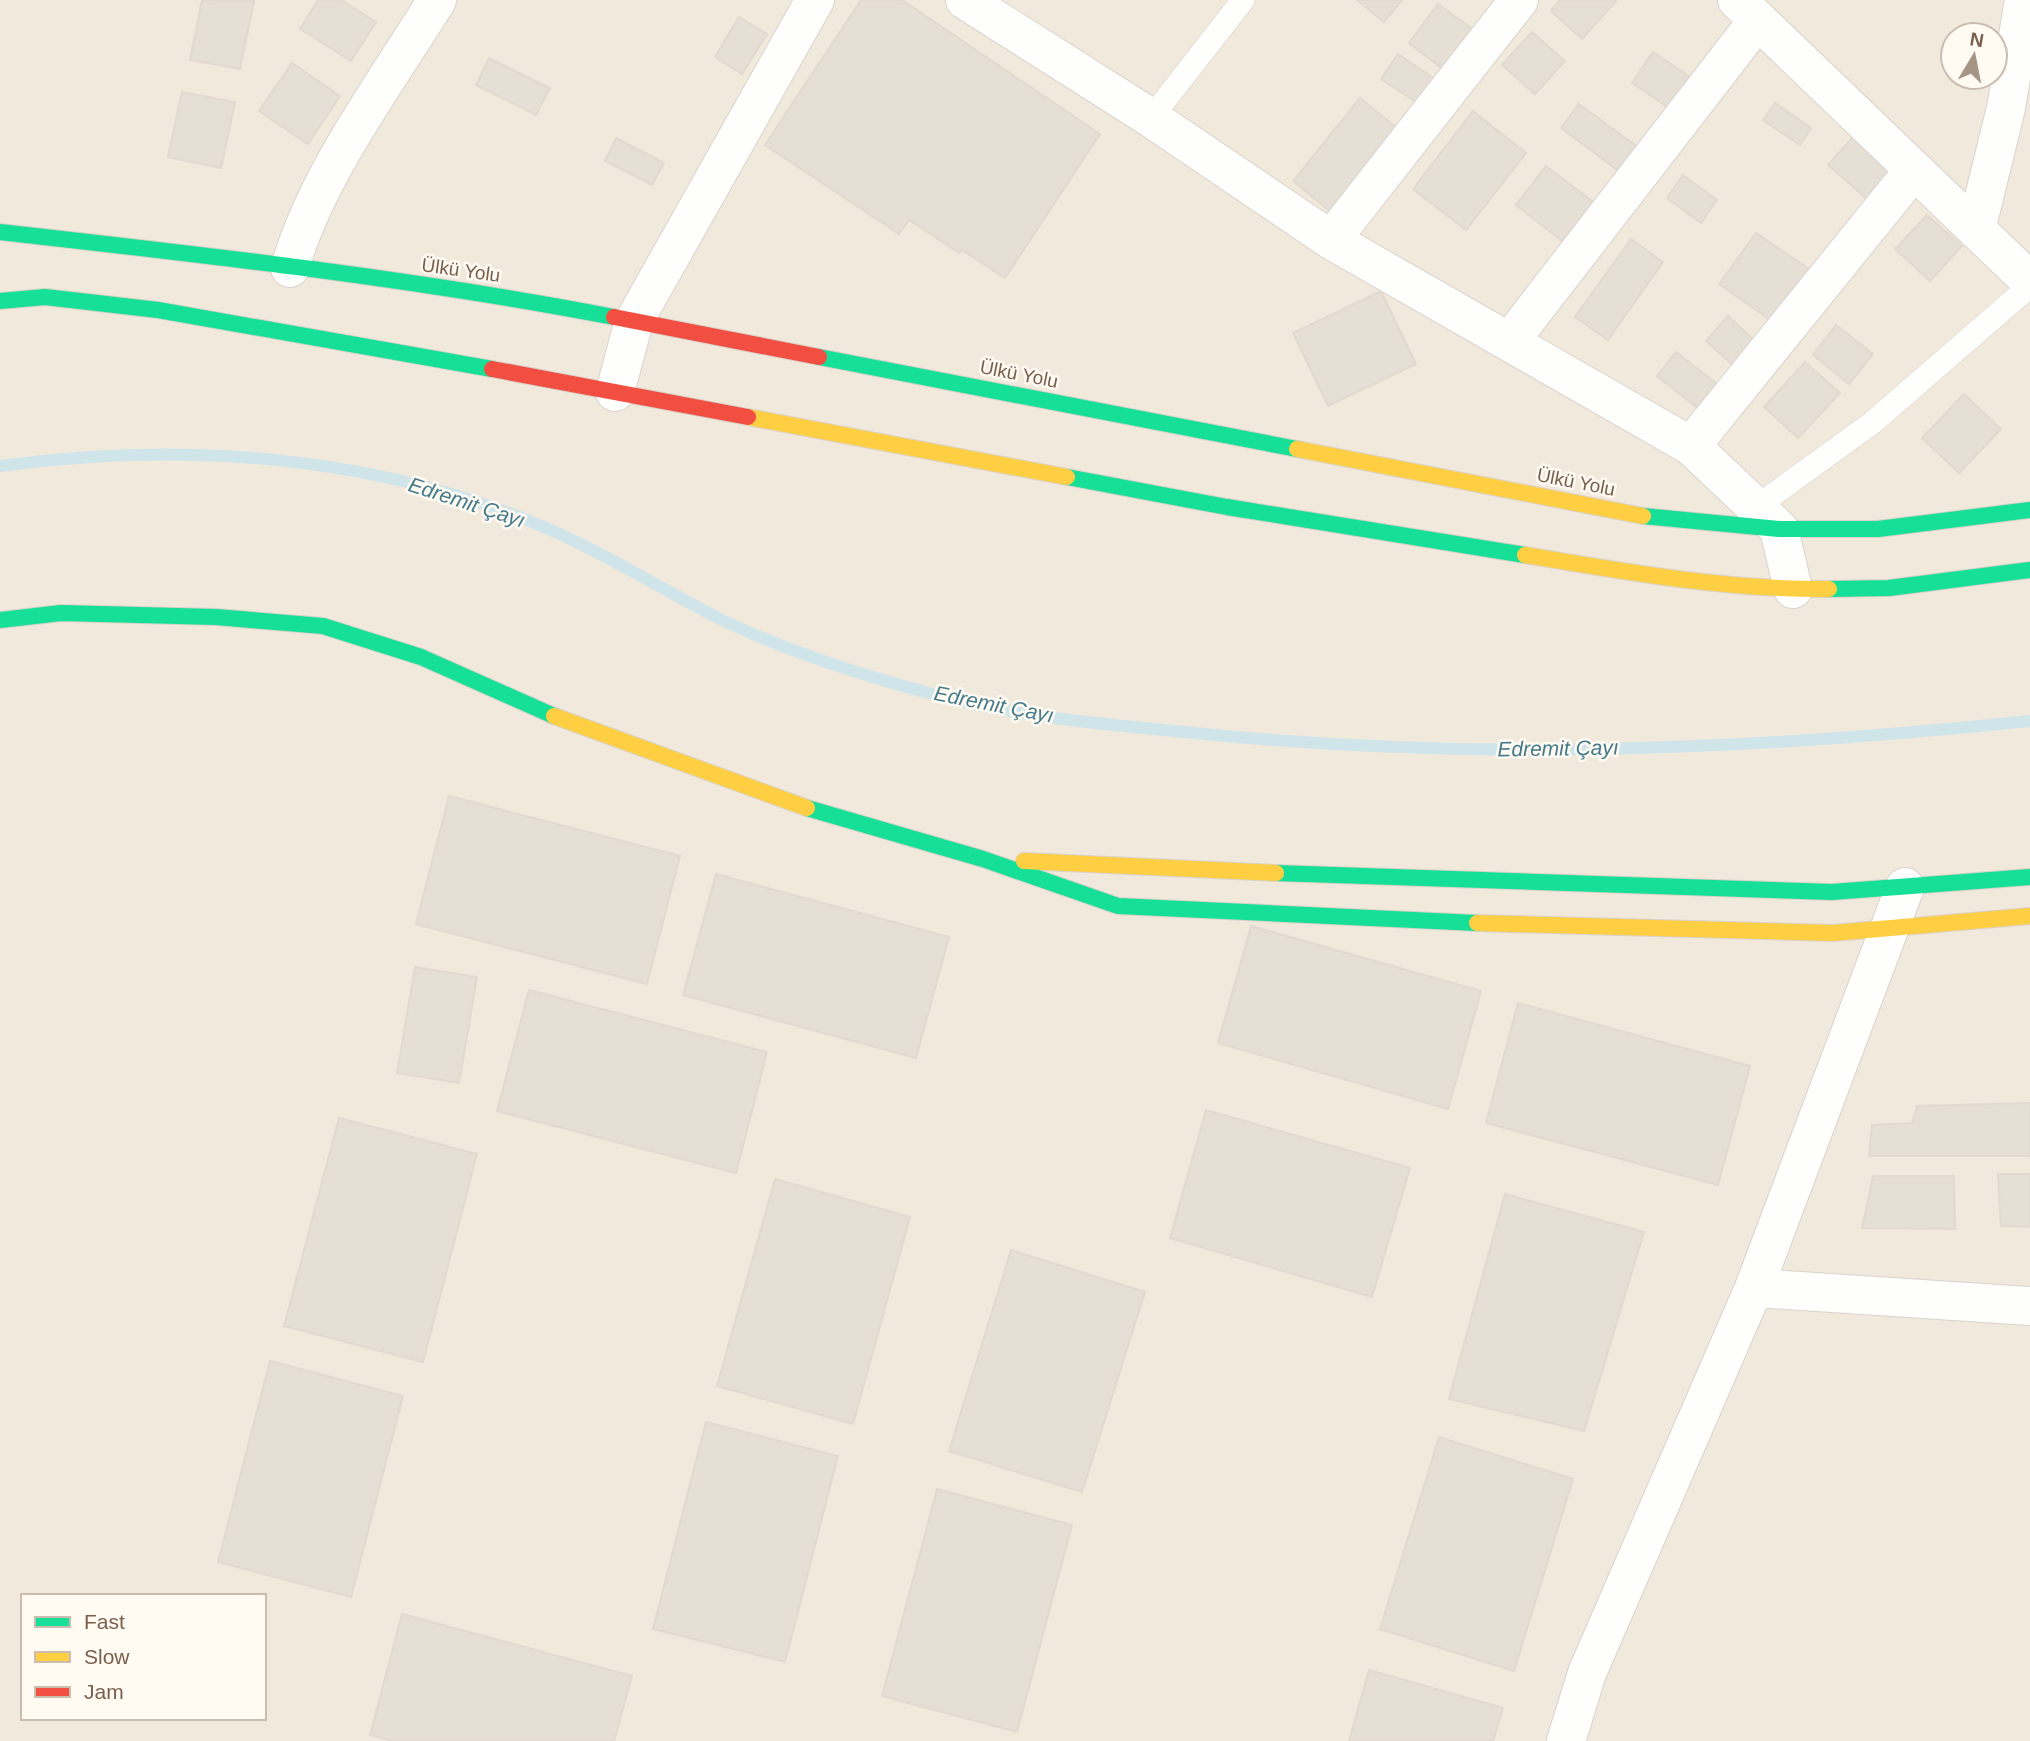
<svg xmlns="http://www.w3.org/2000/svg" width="2030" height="1741" font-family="Arial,sans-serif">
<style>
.residential{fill:#f2e9dd;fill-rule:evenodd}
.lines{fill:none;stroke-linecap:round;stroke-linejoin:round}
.stream{stroke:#d0e5ea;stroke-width:12}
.building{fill:#e6dfd6;stroke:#e2dad0;stroke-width:2}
.lane-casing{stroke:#d9d3cd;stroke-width:24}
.street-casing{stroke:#d9d3cd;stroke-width:40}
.fast-casing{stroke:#d8d2ca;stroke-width:18}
.slow-casing{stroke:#d8d2ca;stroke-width:18}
.jam-casing{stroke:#d8d2ca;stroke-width:18}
.lane{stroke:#fefefd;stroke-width:23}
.street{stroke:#fefefd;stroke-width:38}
.fast{stroke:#16e098;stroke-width:16}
.slow{stroke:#ffcf43;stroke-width:16}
.jam{stroke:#f24e42;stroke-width:16}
.labels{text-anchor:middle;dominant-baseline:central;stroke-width:5;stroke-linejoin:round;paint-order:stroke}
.street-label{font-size:19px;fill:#7a604c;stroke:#fffbf2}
.water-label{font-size:21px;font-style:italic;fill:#457a8d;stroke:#fffbf2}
</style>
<rect width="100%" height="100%" fill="#f9f6ef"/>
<path class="residential" d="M0 0H2030V1741H0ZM1953 35H1995V77H1953ZM23 1596H264V1718H23Z"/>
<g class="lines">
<path class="stream" d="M0 466C182 441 374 455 544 527 605 553 661 589 720 619 792 654 870 678 947 698 1028 718 1112 725 1195 733 1474 762 1752 750 2030 721"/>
</g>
<path class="building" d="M202 0 254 1 240 69 190 60Z
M318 0H341L376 22 351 61 300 29Z
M861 0H902L1100 134 1005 278 962 250 959 253 909 220 899 234 765 145Z
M1357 0H1402L1384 22Z
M1560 0H1617L1582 39 1551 11Z
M1438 4 1478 33 1448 73 1409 43Z
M739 17 767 34 742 74 715 57Z
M1532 32 1565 61 1535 94 1502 65Z
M1653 52 1696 81 1675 112 1632 83Z
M1398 54 1439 82 1422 106 1381 79Z
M489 58 550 88 536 115 476 85Z
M292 63 340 96 308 144 259 111Z
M182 92 235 102 221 168 168 157Z
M1360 98 1403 133 1336 216 1293 181Z
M1775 103 1811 128 1800 145 1763 120Z
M1579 104 1643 151 1624 175 1561 128Z
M1473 111 1526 153 1466 230 1413 189Z
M1853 137 1891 170 1867 199 1828 165Z
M616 138 664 163 652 185 605 161Z
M1546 166 1596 204 1566 244 1516 205Z
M1683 175 1717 200 1701 223 1667 198Z
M1927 215 1962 246 1930 281 1895 249Z
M1756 233 1812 271 1775 323 1719 284Z
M1631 239 1663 262 1608 340 1575 317Z
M1381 291 1416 364 1328 406 1293 333Z
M1728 316 1756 342 1734 366 1706 341Z
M1836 325 1873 354 1849 384 1813 355Z
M1676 352 1722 388 1703 412 1657 376Z
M1805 362 1840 393 1798 438 1764 407Z
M1964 394 2001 429 1959 473 1922 438Z
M449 796 680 856 647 984 416 924Z
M716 874 949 937 916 1058 683 995Z
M1251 926 1481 991 1448 1109 1218 1043Z
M415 967 477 977 459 1083 397 1073Z
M529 990 767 1052 736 1173 497 1111Z
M1518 1003 1750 1066 1718 1185 1486 1123Z
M2030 1103V1156H1869L1872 1125 1912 1123 1917 1106Z
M1206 1110 1410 1168 1372 1297 1170 1238Z
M339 1118 477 1154 423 1362 284 1326Z
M1998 1174H2030V1227L2001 1226Z
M1873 1176H1954L1955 1229 1862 1228Z
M775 1179 910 1217 853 1424 717 1386Z
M1505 1194 1644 1232 1584 1431 1449 1399Z
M1011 1250 1145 1292 1082 1492 949 1451Z
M270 1361 403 1396 351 1597 218 1562Z
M706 1422 838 1456 785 1662 653 1629Z
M1439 1437 1573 1479 1514 1671 1380 1629Z
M937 1489 1072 1525 1017 1732 882 1696Z
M402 1614 632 1676 614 1741H392L370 1735Z
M1369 1670 1503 1708 1493 1741H1349Z"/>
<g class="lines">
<defs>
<path id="lane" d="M1151 118 1243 0
M1756 507 1872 423 2030 286"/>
<path id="street" d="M965 0 1151 118 1331 240 1691 446 1779 529 1793 589
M1737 0 2030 281
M1976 230 2006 108 2024 0
M1331 240 1519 0
M290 268C315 177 387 81 437 0
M1510 341 1758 20
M615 392 634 321 815 0
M1691 446 1914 170
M1754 1288 2030 1306
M1566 1741 1587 1673 1754 1288 1905 887"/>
<path id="fast" d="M0 232C205 255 411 278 614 317
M0 301 45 297 158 310 492 369
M819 357 1297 449
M1067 477 1227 507 1525 555
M1643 516 1779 529H1878L2030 510
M1829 589 1889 588 2030 570
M0 620 61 613 216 617 323 626 421 657 554 716
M807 808 983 859 1118 906 1477 923
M1276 873 1832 892 2030 877"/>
<path id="slow" d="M748 417 1067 477
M1297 449 1643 516
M1525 555C1625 572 1727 590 1829 589
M554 716 807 808
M1024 861 1276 873
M1477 923 1833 933 2030 916"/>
<path id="jam" d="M614 317 819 357
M492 369 748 417"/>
</defs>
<use href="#lane" class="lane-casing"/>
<use href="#street" class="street-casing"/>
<use href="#fast" class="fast-casing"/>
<use href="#slow" class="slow-casing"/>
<use href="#jam" class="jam-casing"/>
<use href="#lane" class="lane"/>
<use href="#street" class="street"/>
<use href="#fast" class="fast"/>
<use href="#slow" class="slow"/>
<use href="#jam" class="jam"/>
</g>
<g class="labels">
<g class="street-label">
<text transform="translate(461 270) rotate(8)">Ülkü Yolu</text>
<text transform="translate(1019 374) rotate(11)">Ülkü Yolu</text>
<text transform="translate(1576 482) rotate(11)">Ülkü Yolu</text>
</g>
<g class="water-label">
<text transform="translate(467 502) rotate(18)">Edremit Çayı</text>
<text transform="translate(994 704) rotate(11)">Edremit Çayı</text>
<text transform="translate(1558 748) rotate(-1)">Edremit Çayı</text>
</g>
</g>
<rect x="21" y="1594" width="245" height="126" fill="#fffbf2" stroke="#cabdb0" stroke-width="2"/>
<rect x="35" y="1617" width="35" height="10" fill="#16e098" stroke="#cabdb0" stroke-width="2"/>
<text x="84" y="1629" font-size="21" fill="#7a604c">Fast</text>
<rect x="35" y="1652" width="35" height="10" fill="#ffcf43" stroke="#cabdb0" stroke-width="2"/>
<text x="84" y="1664" font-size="21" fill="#7a604c">Slow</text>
<rect x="35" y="1687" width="35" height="10" fill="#f24e42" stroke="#cabdb0" stroke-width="2"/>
<text x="84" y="1699" font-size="21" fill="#7a604c">Jam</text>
<g transform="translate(1974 56) rotate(10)"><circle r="33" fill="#fffbf2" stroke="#cabdb0" stroke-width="2"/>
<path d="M0-5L12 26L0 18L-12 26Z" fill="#a69485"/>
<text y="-10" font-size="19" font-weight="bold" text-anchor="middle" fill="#7a604c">N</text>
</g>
</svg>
